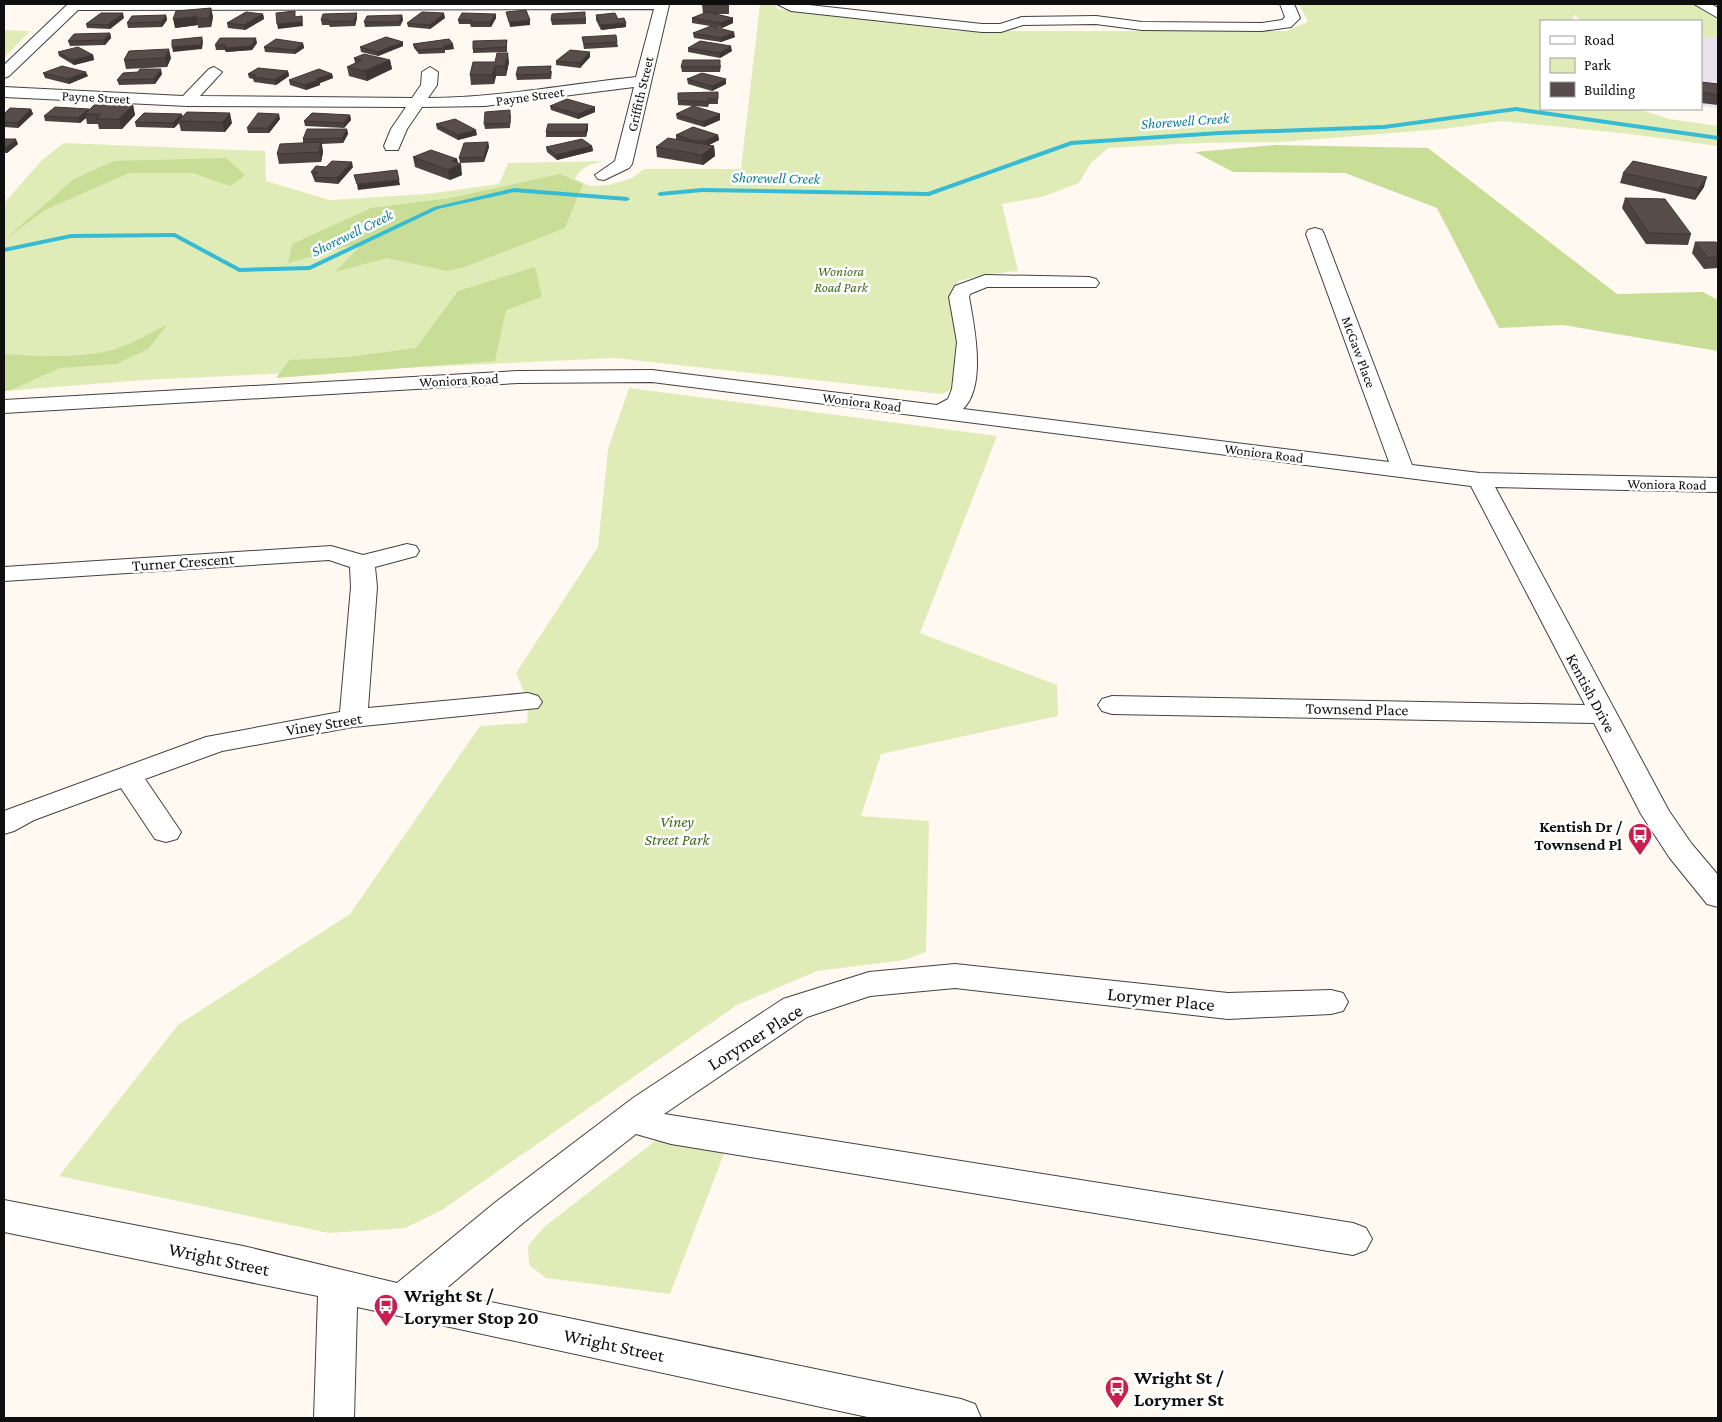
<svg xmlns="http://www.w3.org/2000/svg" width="1722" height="1422" font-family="'Crimson Pro',serif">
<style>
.industrial{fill:#eae3ee}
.green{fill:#e0ecb8}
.forest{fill:#c8de96}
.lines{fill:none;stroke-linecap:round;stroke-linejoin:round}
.stream{fill:#36bbd4;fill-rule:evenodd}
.minor-casing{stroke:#424242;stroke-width:2}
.minor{fill:#fff;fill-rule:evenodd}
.wall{fill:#4c4240}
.shaded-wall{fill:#3e3634}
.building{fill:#584d4b;stroke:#3e3634}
.labels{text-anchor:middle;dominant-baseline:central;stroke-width:5;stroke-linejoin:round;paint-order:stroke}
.far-street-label{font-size:14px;fill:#0f0f0f;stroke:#fff}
.far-park-label{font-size:14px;font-style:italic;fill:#3f6b1b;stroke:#fff}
.far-water-label{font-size:15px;font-style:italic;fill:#117f99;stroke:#fff}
.street-label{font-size:16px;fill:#0f0f0f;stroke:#fff}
.park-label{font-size:16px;font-style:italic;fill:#3f6b1b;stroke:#fff}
.poi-label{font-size:16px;font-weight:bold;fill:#0f0f0f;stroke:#fff;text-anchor:end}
.near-street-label{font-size:19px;fill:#0f0f0f;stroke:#fff}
.near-poi-label{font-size:19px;font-weight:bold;fill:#0f0f0f;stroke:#fff;text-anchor:start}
</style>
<rect width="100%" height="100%" fill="#fff9f1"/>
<path class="industrial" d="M1701 37H1718V108L1701 106Z"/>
<path class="green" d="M760 4H775L777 9 957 31H1286L1308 22 1299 4H1718V37H1701V21H1581L1575 15 1571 21H1541V109H1638L1670 119 1718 126V146L1630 134 1502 121 1443 129 1281 142 1198 143 1108 148 1091 163 1079 183 1042 197 1002 204 1018 271 982 275 959 281 951 292 960 332 957 387 942 394 615 358 144 380 4 391V203L43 159 64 143 265 151 266 181 330 200 427 194 499 184 508 163 605 161C592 164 581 166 575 179L590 186 609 185 632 178 644 169H741Z
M4 30 30 31 4 58Z
M629 388 997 436 920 633 1057 685 1058 716 881 754 861 816 929 821 926 952 904 960 817 971 737 1005 442 1210 405 1228 329 1233 59 1176 178 1025 350 914 480 726 527 723 528 702 516 673 598 547 608 449Z
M659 1138 725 1151 670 1294 546 1278 529 1265 528 1246 544 1227Z"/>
<path class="forest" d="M1275 145 1428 148 1617 294 1703 292 1718 300V351L1563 325 1499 328 1437 208 1345 173 1233 172 1195 152Z
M226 158 245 175 230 186 193 173H129L45 210 4 240 74 179 114 161Z
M560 174 583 184 565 228 462 268 447 271 387 258 335 272 364 242 288 263 292 244 371 208 450 198Z
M535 267 542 297 506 310 495 361 276 378 289 360 348 357 416 348 458 291Z
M168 324 148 349 116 364 60 368 11 390 4 391V354C37 356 71 358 104 352 126 348 148 334 168 324Z"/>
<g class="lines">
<path class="stream" d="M1516 107 1718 136V140L1516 111 1384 129 1219 135 1072 145 929 196 702 192 660 196 657 194 660 192 702 188 928 192 1071 141 1219 131 1384 125Z
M514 188 627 197 630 199 627 201 514 192 438 209 310 270 239 272 174 237 71 238 4 252V248L71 234 175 233 240 268 309 266 434 207Z"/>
<defs>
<path id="minor" d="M68 4H669V5L632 164 629 168 604 180 598 179 595 175 615 161 634 87 485 106 422 107 407 129 398 150H386L384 146 391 129 406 107 187 106 4 97V87L183 96 209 69 214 67 222 72 200 96 412 98 421 85 422 72 430 67 438 72 437 85 428 98C499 98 567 84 636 77L654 9 78 10 9 76 4 78V65Z
M777 4H800L982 24H1000L1022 17 1096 16 1142 22 1262 23 1282 20 1285 17 1280 4H1294L1300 18 1291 27 1262 31 1142 30 1096 24 1023 25 1001 32H982L791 11Z
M1694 4H1711L1718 8V18Z
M1315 228 1322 230 1324 234 1412 465 1480 473 1718 478V492L1495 487 1669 811 1691 843 1718 875V907L1707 904 1669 857 1641 814 1594 723 1112 714 1102 711 1098 705 1102 699 1112 696 1585 705 1471 486 652 382 518 383 4 413V400L518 371 652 370 937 405 948 399 952 389 957 342 949 297 955 286 985 275 1089 277 1096 279 1099 283 1096 287H987L970 294 969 297C974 325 987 386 963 409L1389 462 1306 234 1308 230Z
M407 544 416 546 419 551 416 556 375 567 377 587 368 708 528 693 538 696 542 702 538 708 353 727 222 751 145 779 181 832 177 839 166 842 155 839 121 788 34 820 14 831 4 834V811L206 737 340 712 351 587 350 567 329 560 4 581V567L331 546 363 555Z
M955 964 1228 993 1331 990 1343 993 1348 1002 1343 1011 1331 1014 1228 1019 955 988 870 996 807 1017 664 1114 1353 1223 1366 1228 1372 1239 1366 1250 1353 1255 671 1144 636 1134 523 1223 442 1292 961 1399 975 1404 981 1418H872L357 1307 354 1418H314L318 1296 4 1232V1200L243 1246 397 1283 497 1201 633 1098 783 999 869 972Z"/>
</defs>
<use href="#minor" class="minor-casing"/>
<use href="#minor" class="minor"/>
</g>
<path class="wall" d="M702 4H729V14H715L733 18V23L722 28 692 23V18L703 14Z
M211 8 213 17 211 27 198 28V25L175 28Z
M263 14 264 19 245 30 228 28 227 23Z
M496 14V18L491 27H471L470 24H459L458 20Z
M166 15 167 20 162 27 128 28 127 23Z
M402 15 403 20 400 26 365 27 364 22Z
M596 15 618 19 626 27 601 30 596 20Z
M586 17V24L552 25 551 20Z
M124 18 110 29 87 28 86 24Z
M357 18 355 26 330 27 329 25H322L321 20Z
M445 18 430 29 408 27 407 23Z
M110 33 111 38 105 45 70 46 68 41Z
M693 33 735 37 721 42 694 38Z
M582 37 617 42 618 47 584 49Z
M507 40V52L473 53V49Z
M257 43 252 50 226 52 225 50H216L215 45Z
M303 43 304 48 295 54 265 52 264 47Z
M413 44 454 49 445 50V53L419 54 414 48Z
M403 46 378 56 361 52 360 47Z
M688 48 732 51 720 58 688 52Z
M129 51 171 58 167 67 126 69 124 60Z
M58 52 93 55 94 60 74 65 59 56Z
M590 52V57L580 68 556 65V61Z
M354 58 390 60 392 69 367 81 349 76 347 67 355 63Z
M473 62H509L506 76H496L494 84 471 85 470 75Z
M721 65 720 72H682L681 67Z
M288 71 289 76 276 85 254 82 253 79 249 78 248 74Z
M552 71 551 79 517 80 516 75Z
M43 73 88 76 69 84 45 78Z
M162 74 155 84 119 85 117 80Z
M332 74 333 78 320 83V85L306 90 290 85 289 80Z
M687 79 726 84 712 91 688 84Z
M1701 82 1718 84V105L1701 103Z
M718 97V104H709L708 107 678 105V100Z
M133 105 135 115 122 129H99L98 124H87L86 118 80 123 45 121 44 116 89 110Z
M550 106 595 112 578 119 551 110Z
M31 109 33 114 18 128 4 127V114Z
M182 114V117L232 123 225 132 181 131 179 123 174 128 136 127 135 122Z
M676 114 720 120 704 127 677 119Z
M350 115 351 120 344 128 305 126 304 121Z
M511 115 510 128 485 129 484 124Z
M280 119 269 133H248L247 128Z
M436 124 477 135 458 140 437 129Z
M588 124V129L586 137H546V132Z
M347 129 348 134 343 143 322 144 323 152 321 162 279 164 277 154 303 143V139Z
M676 135H718L719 140 709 145 714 146 715 156 703 165 657 157 656 147 676 139Z
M4 139 18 144 7 153H4Z
M488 142 489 147 484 162 460 163 459 158Z
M592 146 593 151 557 160 547 152 546 147Z
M413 157 457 159 458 163 462 175 450 180 415 167Z
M353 167 338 184 315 182 311 172Z
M1623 173 1704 187 1695 200 1620 183Z
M1625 198 1691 234 1688 245 1646 244 1622 208Z
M1695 242 1718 245V268L1704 269 1692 253Z"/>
<path class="shaded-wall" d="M211 8 213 17 211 27 209 18Z
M123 13 124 18 110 29 108 25Z
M357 13V18L355 26 354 21Z
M444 13 445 18 430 29V25Z
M263 14 264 19 245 30 244 25Z
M496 14V18L491 27 490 22Z
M166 15 167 20 162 27 161 22Z
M402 15 403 20 400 26 399 22Z
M197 16 196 19 198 25 175 28 173 19Z
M302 16 303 26 278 29 277 24Z
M733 18V23L722 28 721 23Z
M530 20V25L510 27 509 22Z
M626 23V27L601 30V25Z
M734 32 735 37 721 42V38Z
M110 33 111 38 105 45 104 40Z
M202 37 203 42 202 49 173 52 172 47Z
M256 38 257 43 252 50 226 52 224 48Z
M403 42V46L378 56 377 52Z
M303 43 304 48 295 54V50Z
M453 44 454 49 445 50V48L443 46Z
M731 46 732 51 720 58V53Z
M169 49 171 58 167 67 165 58Z
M590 52V57L580 68V63Z
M508 53 509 62 506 76 505 66Z
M93 55 94 60 74 65 72 60Z
M390 60 392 69 367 81 365 71Z
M495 66 496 76 494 84 492 75Z
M161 69 162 74 155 84 154 79Z
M288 71 289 76 276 85 275 80Z
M86 72 88 76 69 84 68 79Z
M332 74 333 78 320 83V85L306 90 305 85 316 79Z
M726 79V84L712 91V86Z
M133 105 135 115 122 129 119 119Z
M595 107V112L578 119V114Z
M31 109 33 114 18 128 17 123Z
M89 109 90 114H85L86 118 80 123 78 118Z
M230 113 232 123 225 132 222 122Z
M182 114 183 119 178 121 179 123 174 128 173 123Z
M279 114 280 119 269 133 268 128Z
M720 114V120L704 127 703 122Z
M350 115 351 120 344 128V123Z
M588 124V129L586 137 585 132Z
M347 129 348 134 343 143 342 138Z
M476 130 477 135 458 140 457 135Z
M718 135 719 140 705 147V141Z
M16 139 18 144 7 153 6 148Z
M321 142 323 152 321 162 319 152Z
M488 142 489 147 484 162V157Z
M592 146 593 151 557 160 556 155Z
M714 146 715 156 703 165 702 155Z
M457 159 458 166 461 164 462 175 450 180 448 170 452 161Z
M352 162 353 167 338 184 337 178Z
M1707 177 1704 187 1695 200 1698 189Z
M399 180 400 185 358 190 357 184Z"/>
<path class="building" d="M702 4H729V5H702Z
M211 8 209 18 196 19 197 16 173 19 176 11Z
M526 10 530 20 509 22 506 12Z
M295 11V17L302 16V22L277 24 276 13Z
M246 12 263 14 244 25 227 23Z
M422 12 444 13 430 25 407 23Z
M585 12V19L551 20 552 14Z
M707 12 733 18 721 23 692 18Z
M101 13H123L108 25 86 24Z
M357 13 354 21 329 22V20H321L323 14Z
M462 13 496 14 490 22H470L472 20H458Z
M615 13 618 19 624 18 626 23 601 25 596 15Z
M166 15 161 22 127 23 132 16Z
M402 15 399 22H364L367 16Z
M711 26 734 32 721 38 693 33Z
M110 33 104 40 68 41 74 34Z
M616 35 617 42 584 44 582 37Z
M202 37 201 45 172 47V40Z
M386 37 403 42 377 52 360 47Z
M220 38H256L251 46 224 48 226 45H215Z
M276 39 303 43 295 50 264 47Z
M449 39 453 44 443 46 445 48 418 50 413 44Z
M507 40 506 47 473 49V41Z
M700 41 731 46 720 53 688 48Z
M78 47 93 55 72 60 58 52Z
M169 49 165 58 124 60 129 51Z
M570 50 590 52 580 63 556 61Z
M497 53H508L505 66H495L492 75H470L473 62H495Z
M364 54 390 60 365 71 347 67 362 60 354 58Z
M683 60H720V67H681Z
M62 66 86 72 68 79 43 73Z
M551 66 550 74 516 75 518 67Z
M258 68 288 71 275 80 253 77 256 75 248 74Z
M140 69H161L154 79 117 80 123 73 138 72Z
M319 69 332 74 316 79 319 80 305 85 289 80Z
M702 73 726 79 712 86 687 79Z
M1701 82 1718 84V95L1701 92Z
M718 92V99H708V102L678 100V93Z
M567 99 595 107 578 114 550 106Z
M94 105H133L119 119H96L101 114H85Z
M693 106 720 114 703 122 676 114Z
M55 107 89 109 78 118 44 116Z
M10 108 31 109 17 123 4 122V114Z
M510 110V123L484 124 485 112Z
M187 112 230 113 222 122 178 121Z
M144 113 182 114 173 123 135 122Z
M258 113 279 114 268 128H247Z
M312 113 350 115 344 123 304 121Z
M455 119 476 130 457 135 436 124Z
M548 124H588L585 132H546Z
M693 127 718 135 705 141H695L676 135Z
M307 129H347L342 138 303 139Z
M668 138 714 146 702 155 656 147Z
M4 139H16L6 148H4Z
M582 139 592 146 556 155 546 147Z
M321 142 319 152 277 154 280 144Z
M488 142 484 157 459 158 464 143Z
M431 150 457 159 452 161 461 164 448 170 413 157Z
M332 161 352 162 337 178 314 177 318 172H311L316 166 326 167Z
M1633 161 1707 177 1698 189 1623 173Z
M397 170 399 180 357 184 354 175Z
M1625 198 1665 199 1691 234 1649 233Z
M1695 242H1716L1718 245V257L1708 258Z"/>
<defs>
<symbol id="bus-pin" viewBox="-11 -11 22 30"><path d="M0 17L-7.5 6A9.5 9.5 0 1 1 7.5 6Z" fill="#c71f50" stroke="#fff"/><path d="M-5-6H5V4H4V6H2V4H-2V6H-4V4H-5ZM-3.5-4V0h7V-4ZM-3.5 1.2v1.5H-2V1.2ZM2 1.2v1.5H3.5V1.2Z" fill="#fff"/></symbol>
</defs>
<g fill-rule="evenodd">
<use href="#bus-pin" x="1626" y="821" width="28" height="38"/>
<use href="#bus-pin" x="372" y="1292" width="28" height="38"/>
<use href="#bus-pin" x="1103" y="1374" width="28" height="38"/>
</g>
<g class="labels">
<g class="far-street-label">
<text transform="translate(640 94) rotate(-77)">Griffith Street</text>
<text transform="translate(530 96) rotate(-8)">Payne Street</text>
<text transform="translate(96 97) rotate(3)">Payne Street</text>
<text transform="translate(1359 352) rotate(70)">McGaw Place</text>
<text transform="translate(459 380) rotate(-3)">Woniora Road</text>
<text transform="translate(862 402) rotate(7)">Woniora Road</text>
<text transform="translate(1264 453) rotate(7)">Woniora Road</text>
<text transform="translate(1667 484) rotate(1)">Woniora Road</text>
</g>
<g class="far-park-label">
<text x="841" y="271">Woniora<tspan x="841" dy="16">Road Park</tspan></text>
</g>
<g class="far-water-label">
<text transform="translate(1185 121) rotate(-4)">Shorewell Creek</text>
<text transform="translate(776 178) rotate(1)">Shorewell Creek</text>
<text transform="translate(352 233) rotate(-26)">Shorewell Creek</text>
</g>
<g class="street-label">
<text transform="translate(183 562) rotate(-4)">Turner Crescent</text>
<text transform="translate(1591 693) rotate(62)">Kentish Drive</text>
<text transform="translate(1357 709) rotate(1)">Townsend Place</text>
<text transform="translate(324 724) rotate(-9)">Viney Street</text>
</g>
<g class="park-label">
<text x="677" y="821">Viney<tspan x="677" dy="18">Street Park</tspan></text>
</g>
<g class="poi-label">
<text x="1622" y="826">Kentish Dr /<tspan x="1622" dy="18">Townsend Pl</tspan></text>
</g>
<g class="near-street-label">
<text transform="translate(1161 999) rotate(6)">Lorymer Place</text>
<text transform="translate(755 1037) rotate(-32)">Lorymer Place</text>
<text transform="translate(219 1259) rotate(12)">Wright Street</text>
<text transform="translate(614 1345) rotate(12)">Wright Street</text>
</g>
<g class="near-poi-label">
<text x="404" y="1295">Wright St /<tspan x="404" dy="22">Lorymer Stop 20</tspan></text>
<text x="1134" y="1377">Wright St /<tspan x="1134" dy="22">Lorymer St</tspan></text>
</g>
</g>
<rect width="1722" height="1422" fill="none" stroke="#0f0f0f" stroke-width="10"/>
<rect x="1540" y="20" width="162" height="90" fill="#ffffff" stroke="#9f9f9f"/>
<rect x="1550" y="36" width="25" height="8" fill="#ffffff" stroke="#9f9f9f"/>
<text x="1584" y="45" font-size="15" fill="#0f0f0f">Road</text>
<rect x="1550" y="58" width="25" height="15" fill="#e0ecb8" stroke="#9f9f9f"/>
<text x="1584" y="70" font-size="15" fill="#0f0f0f">Park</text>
<rect x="1550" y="82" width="25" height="15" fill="#584d4b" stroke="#9f9f9f"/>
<text x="1584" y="95" font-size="15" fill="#0f0f0f">Building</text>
</svg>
